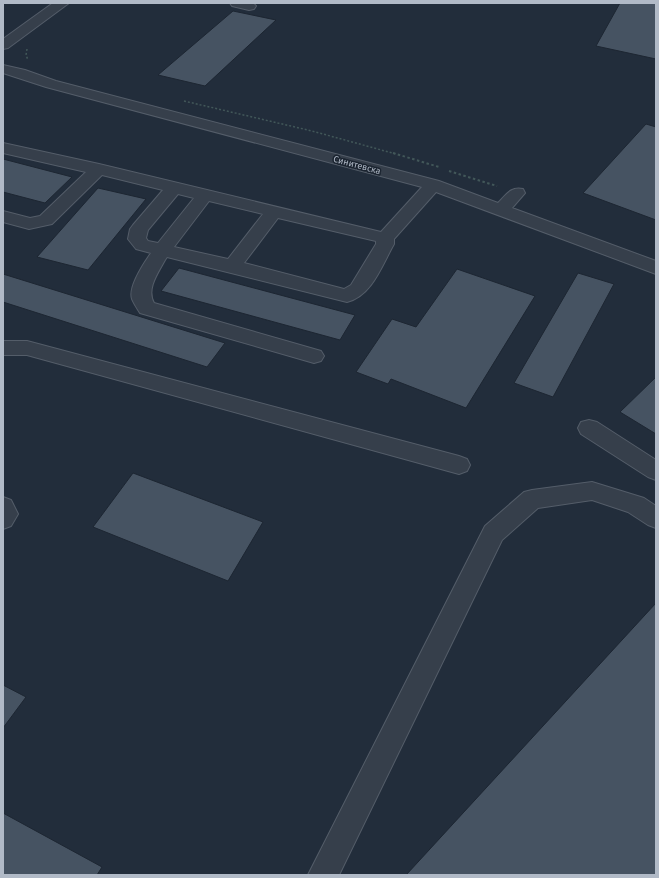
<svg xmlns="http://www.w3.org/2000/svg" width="659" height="878" font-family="'Fira Sans',sans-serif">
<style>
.building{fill:#465362;stroke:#1d2632}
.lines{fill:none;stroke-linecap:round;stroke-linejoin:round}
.minor-casing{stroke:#545d69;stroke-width:2}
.path-far1{stroke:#425759;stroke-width:1.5;stroke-dasharray:2 2;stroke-linecap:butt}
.path{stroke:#425759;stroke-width:2;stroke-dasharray:2.5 2.5;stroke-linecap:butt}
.minor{fill:#363f4b;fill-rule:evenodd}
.labels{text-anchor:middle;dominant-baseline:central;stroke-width:3;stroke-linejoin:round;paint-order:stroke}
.far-street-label{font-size:9px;fill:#b1bac7;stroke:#1b2430}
</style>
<rect width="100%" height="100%" fill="#222d3b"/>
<path class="building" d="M620 3H656V59L596 46Z
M233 11 276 20 205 86 158 75Z
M646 124 656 127V220L583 193Z
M3 159 72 177 45 203 3 192Z
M98 188 146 199 88 270 37 257Z
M179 268 355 315 340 340 161 291Z
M457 269 535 296 466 408 391 379 388 384 356 372 392 319 416 327Z
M578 273 614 284 553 397 514 383Z
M3 274 225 343 207 367 3 302Z
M656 377V434L620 412Z
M133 473 263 522 228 581 93 527Z
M656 603V875H408L407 874Z
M3 685 26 697 3 728Z
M3 813 102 867 97 875H3Z"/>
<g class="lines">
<defs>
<path id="minor" d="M53 3H69L8 48 3 49V39Z
M230 3H253L256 6 254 9 249 10 232 6Z
M3 65 25 70 56 81 439 181 498 203C506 195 511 186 523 189L525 193 512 208 656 261V274L436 192 394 239V244C382 265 372 296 347 302L167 257 165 260C158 273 146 289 154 303L321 351 324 356 321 361 314 363 140 313C137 308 134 304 132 299 128 287 144 263 151 253L136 249 128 239 130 229 133 225 163 190 102 175 52 224 29 229 3 222V211L30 218 40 216 86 172 3 153V143L99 164 381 232 422 187 46 87 3 73ZM178 194 194 198 158 243 148 241 146 238 148 230ZM209 201 263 214 228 259 174 247ZM278 218 376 241V244L351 285 344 289 244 263Z
M3 341H27L459 456 467 459 470 465 467 471 459 474 27 355H3Z
M589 420 597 422 656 460V480L648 477 581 434 578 428 581 422Z
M592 482 644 498 656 506V528L648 525 628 512 592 500 538 508 502 540 339 875H308L485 526 524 492 532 490Z
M3 497 11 500 18 514 11 526 3 529Z"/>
</defs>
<use href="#minor" class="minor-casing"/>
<path class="path-far1" d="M27 49 26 55 28 60
M184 101 312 131 396 154"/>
<path class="path" d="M393 153 439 167
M449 171 497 186"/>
<use href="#minor" class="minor"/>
</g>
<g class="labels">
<g class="far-street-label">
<text transform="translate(357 165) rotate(15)">Синитевска</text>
</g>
</g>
<rect width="659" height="878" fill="none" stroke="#b1bac7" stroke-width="8"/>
</svg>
